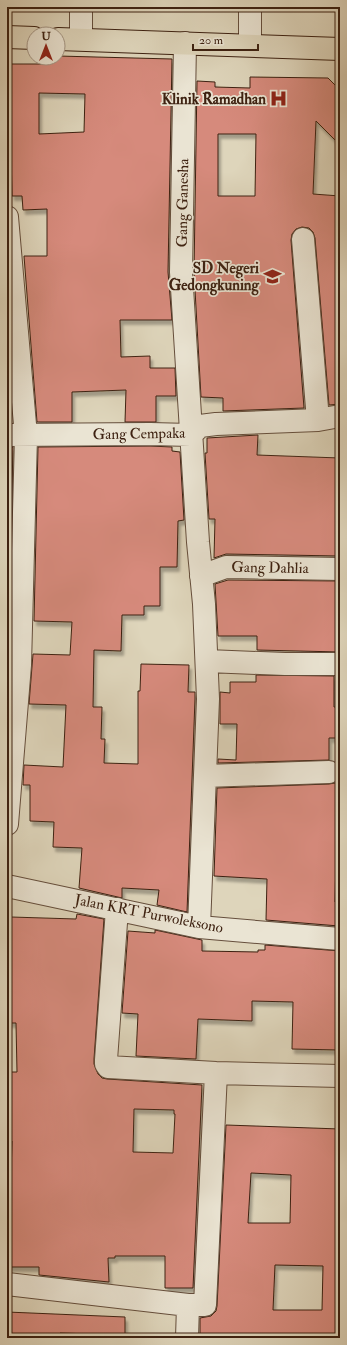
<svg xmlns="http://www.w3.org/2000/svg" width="347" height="1345" font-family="'IM FELL Double Pica',serif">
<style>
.building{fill:#d68a7b;stroke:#3d2111;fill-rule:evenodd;filter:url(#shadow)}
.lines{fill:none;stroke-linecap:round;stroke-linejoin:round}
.minor-casing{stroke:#654e3c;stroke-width:24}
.primary-casing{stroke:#3d2111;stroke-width:24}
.minor{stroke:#eae4d3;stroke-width:22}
.primary{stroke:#ded5bb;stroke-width:22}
.labels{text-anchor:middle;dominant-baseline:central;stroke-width:3.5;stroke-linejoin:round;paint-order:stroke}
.poi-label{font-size:15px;font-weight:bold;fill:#3d2111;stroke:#eae4d3;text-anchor:end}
.street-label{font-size:15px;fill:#3d2111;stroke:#eae4d3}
</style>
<defs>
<filter id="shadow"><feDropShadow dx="2.5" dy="4.5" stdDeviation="1" flood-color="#0004"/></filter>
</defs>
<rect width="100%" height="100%" fill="#ded5bb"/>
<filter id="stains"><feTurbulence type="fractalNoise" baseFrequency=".005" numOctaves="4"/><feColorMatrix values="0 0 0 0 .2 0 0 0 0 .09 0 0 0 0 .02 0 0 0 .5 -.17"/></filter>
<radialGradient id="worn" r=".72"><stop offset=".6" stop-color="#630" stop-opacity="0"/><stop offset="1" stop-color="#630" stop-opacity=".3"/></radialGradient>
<path class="building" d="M58 56 172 59 168 272 172 320H120L121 357 150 356V368H175L176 396H156V422H125L126 390 72 392V422H37L24 256H47V209L23 210 22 196H12L11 153H7V106H10V64H43V58H58ZM39 93 85 94 84 132 39 134Z
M250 77 328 78 340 90V145L316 121 313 194 340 196V404L329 405 315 238 313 232 309 228 302 227 296 229 292 234 291 240 304 408 223 411V398L201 397 194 272 197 81 215 82V87L250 88ZM218 134H256L255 196H218Z
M7 362 11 407H7Z
M258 435 257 455 340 458 339 556 226 554 214 558 215 519H209L205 453H207V438Z
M150 446 172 447V451L180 452 184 520 178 521 177 567H160V606H144V615H122L121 651 94 650 93 707H102L101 739H105L104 763 138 764V691H140L141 664 189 665 188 692H195V699L187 912 157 905 159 890 122 888V898L79 888 82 848 53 847 54 822 30 821V785H23L24 765 63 767 66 705 29 704 33 654 70 655 72 622 34 621 38 447Z
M7 447H13L9 604H7Z
M228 580 339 581 338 624H340V652L257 650V636H218L215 584Z
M256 675 334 676V707H340V738H329V760L218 763V759L236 760 237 724H220V692L230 693V682H256Z
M339 779H340V857H336L335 902H340L339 926 266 920 267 879 214 876 217 788 329 784 335 783Z
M77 914 104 919 94 1059V1064L98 1074 102 1078 107 1079 202 1085 193 1288H165V1256H115V1258H108L109 1282 39 1275V1267H7V1174H11L12 1141H7V1094H9L10 1072H17L16 1023H7V961H9L11 917 76 919ZM134 1109 174 1110V1114H175L173 1153 133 1152Z
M155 930 202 940V951L258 952V950H265V945L340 951V1050L292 1049 293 1002 252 1001V1021L198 1019 196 1059 136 1056 138 1014 122 1013 128 931 155 933Z
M226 1125 340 1129V1338H200V1318L211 1316 216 1311 217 1306ZM251 1173 291 1175 290 1223H248ZM275 1265 323 1266 322 1310H273Z
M7 1312 125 1317V1335L60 1333V1338H7Z"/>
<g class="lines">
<defs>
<path id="minor" d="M81 7V39
M185 43 181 272 198 542 204 604 208 699 199 927
M250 45V7
M7 217 26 436 20 665 7 824
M303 239 318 420
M7 435 150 434 191 435 200 426 216 424 318 420 340 416
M201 576 226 567 340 569
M207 661 285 664H340
M205 776 329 772
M7 886 199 927 340 939
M117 909 106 1060V1064L108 1067 216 1073 340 1076
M7 1284 188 1305H205L216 1073
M187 1338 188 1305"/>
<path id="primary" d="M7 37 34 38
M58 39 340 49"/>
</defs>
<use href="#minor" class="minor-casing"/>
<use href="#primary" class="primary-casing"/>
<use href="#minor" class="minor"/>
<use href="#primary" class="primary"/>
</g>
<defs>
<symbol id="hospital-bare" viewBox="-9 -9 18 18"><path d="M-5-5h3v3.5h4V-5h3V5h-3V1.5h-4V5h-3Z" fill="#8f2418" stroke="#eae4d3" stroke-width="2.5" paint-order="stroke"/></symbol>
<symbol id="school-bare" viewBox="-9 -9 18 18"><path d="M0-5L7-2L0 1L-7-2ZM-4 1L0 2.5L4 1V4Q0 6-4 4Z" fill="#8f2418" stroke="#eae4d3" stroke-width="2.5" paint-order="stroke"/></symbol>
</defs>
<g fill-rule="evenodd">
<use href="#hospital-bare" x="266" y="86" width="25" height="25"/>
<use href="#school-bare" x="260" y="264" width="25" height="25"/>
</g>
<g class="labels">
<g class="poi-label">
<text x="266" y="99">Klinik Ramadhan</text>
<text x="259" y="268">SD Negeri<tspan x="259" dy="17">Gedongkuning</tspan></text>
</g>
<g class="street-label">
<text transform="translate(183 203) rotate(-89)">Gang Ganesha</text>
<text transform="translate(139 434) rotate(-1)">Gang Cempaka</text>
<text transform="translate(270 568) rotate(1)">Gang Dahlia</text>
<text transform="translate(149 914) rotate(11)">Jalan KRT Purwoleksono</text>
</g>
</g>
<rect width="347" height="1345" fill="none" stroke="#ded5bb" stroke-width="24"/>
<rect x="8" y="8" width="331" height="1329" fill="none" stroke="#3d2111" stroke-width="2"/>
<rect x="12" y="12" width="323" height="1321" fill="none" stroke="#3d2111"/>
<g transform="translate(46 46)"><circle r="19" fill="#eae4d3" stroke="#a59685"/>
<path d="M0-3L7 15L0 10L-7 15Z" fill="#8f2418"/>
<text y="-6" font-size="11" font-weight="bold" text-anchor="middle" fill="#3d2111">U</text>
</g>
<path d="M193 44v6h65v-6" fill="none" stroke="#3d2111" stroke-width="2"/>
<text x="199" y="44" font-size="12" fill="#3d2111" stroke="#eae4d3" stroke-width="3" paint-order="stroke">20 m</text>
<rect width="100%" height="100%" filter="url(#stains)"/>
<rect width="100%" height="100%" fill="url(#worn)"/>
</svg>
